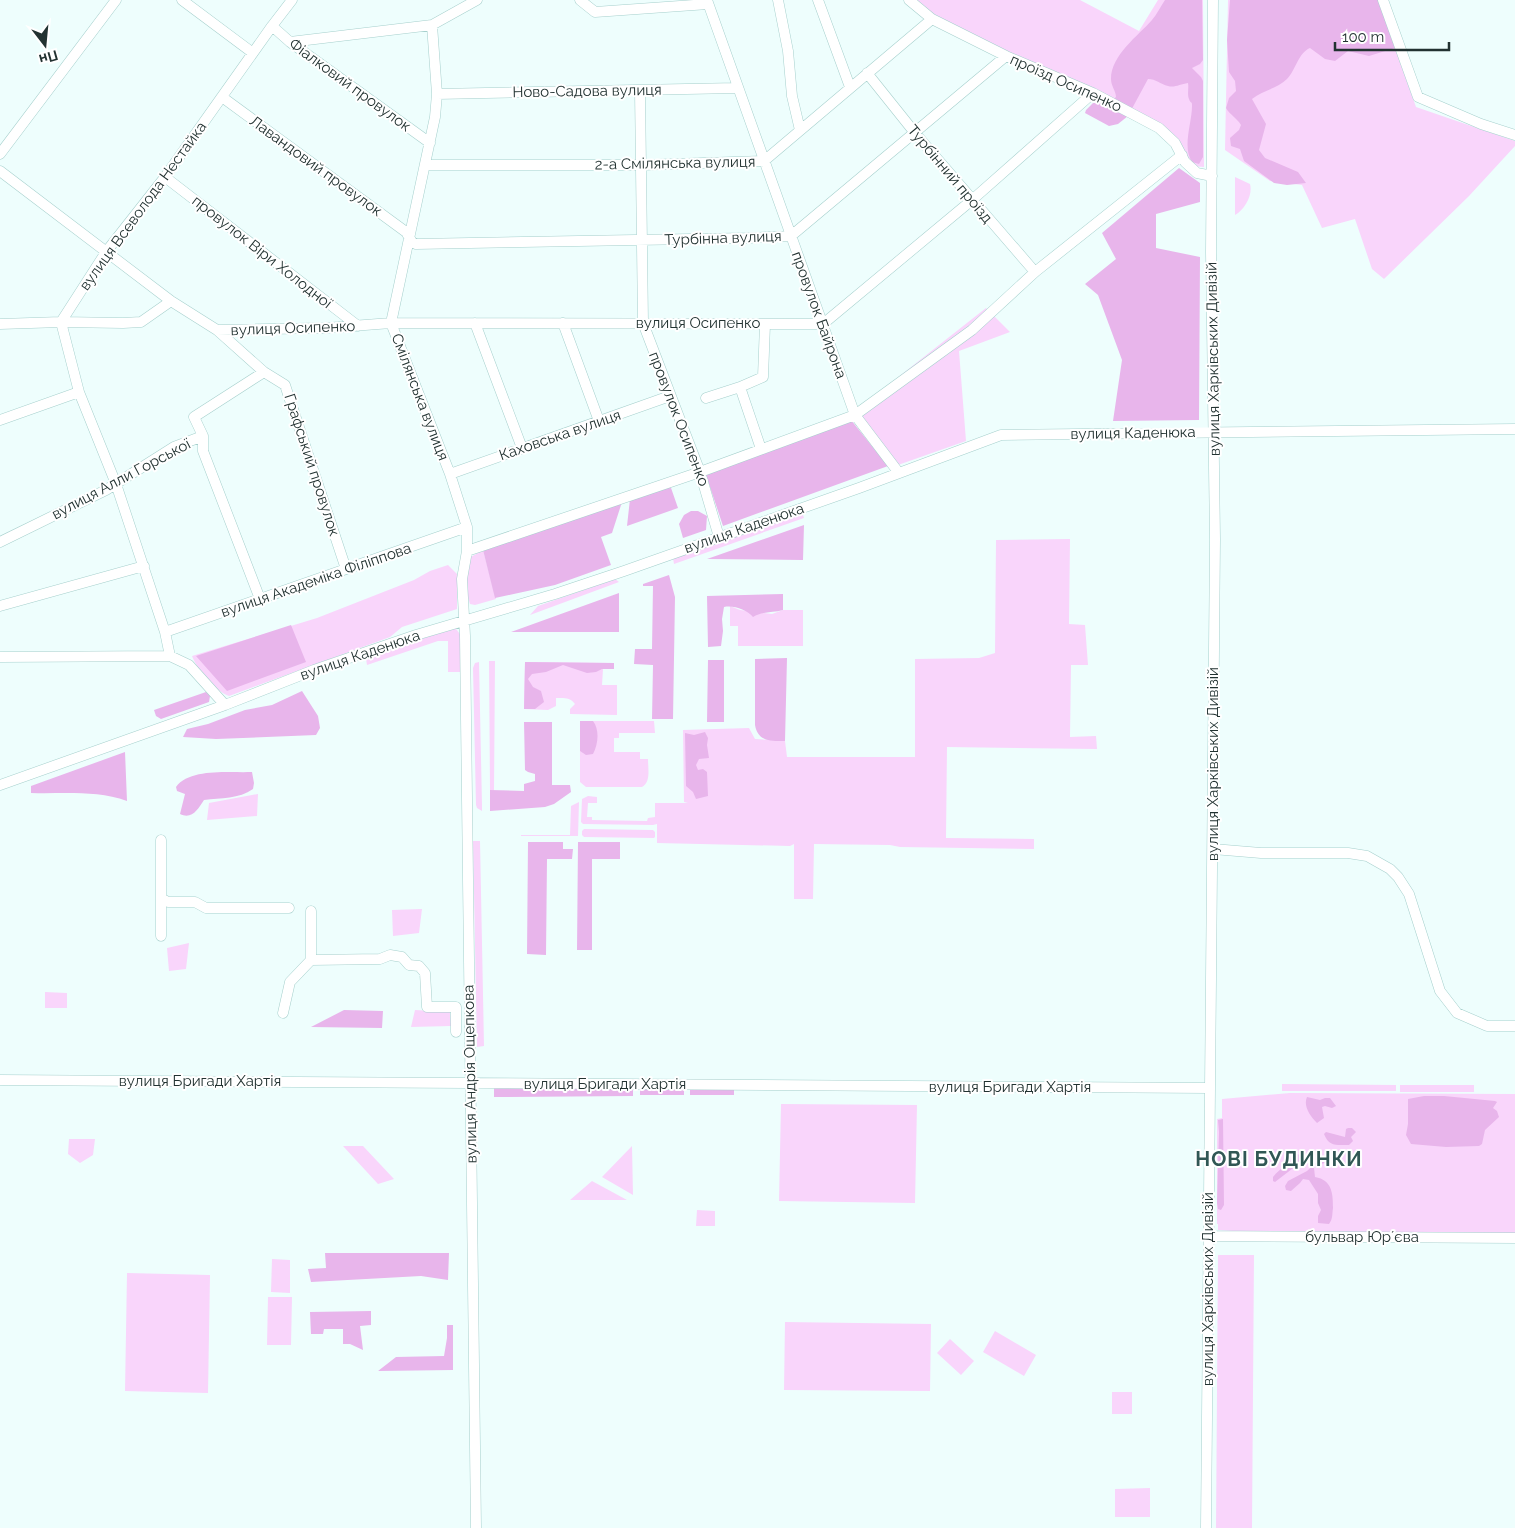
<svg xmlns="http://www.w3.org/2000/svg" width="1515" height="1528" font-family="Raleway,sans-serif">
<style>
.green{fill:#f9d5fb}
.forest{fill:#e8b5eb}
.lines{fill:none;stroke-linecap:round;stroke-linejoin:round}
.minor-casing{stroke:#a6d0cd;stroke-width:11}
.minor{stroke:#fff;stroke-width:10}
.labels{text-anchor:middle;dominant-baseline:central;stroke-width:4;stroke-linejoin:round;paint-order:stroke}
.street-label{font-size:15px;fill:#223231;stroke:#fff}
.district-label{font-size:20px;font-weight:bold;letter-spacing:1px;fill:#315755;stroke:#fff}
</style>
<rect width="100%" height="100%" fill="#eefefd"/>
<path class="green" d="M915 0H1080L1139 31 1158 0H1203L1204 167 1192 166 1170 135 937 18Z
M1228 0H1378L1416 107 1515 141V146L1469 196 1384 279 1372 269 1355 219 1322 228 1302 185 1270 181 1225 150Z
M1235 177 1250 184C1253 195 1245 209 1235 215Z
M986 308 1010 332 959 351 966 441 898 465 862 419 859 408Z
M800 513 803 515 804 518 674 564 673 558Z
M1070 539 1069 624 1085 625 1088 665H1071L1070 737 1096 736 1097 749 947 747 946 838 1034 839V849L900 847 890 845 814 844 813 899H794V844L790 846 657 843V824L653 825 583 824 581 822 582 799 588 796 597 797V803H588L587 817H592V820L647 821 648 818 655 817V803H688L684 802 683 730 749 728 755 739 785 741 787 757H915V659L979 658 995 653 996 540Z
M483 550 496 599 475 605 470 604 464 584 469 558Z
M448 565 457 574V609L402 627 390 637 229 696C214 690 198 671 192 656L317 618 414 580 430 571Z
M615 579 619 582 530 615 538 606Z
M730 606 740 610 772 614 783 610H803V646H738V626H730Z
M452 628 456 629 460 634V672H448V641H438L367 665 366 659Z
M489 661H495L494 791 490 790Z
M479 662 482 805V811L477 808 476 805 473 668 475 663Z
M525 662 614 663V669H603L602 685H617V715L570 714V709L575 704C570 697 564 698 556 698V706L548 710 524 709Z
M580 721H654L655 733H619V738H614V752H640V759H648C648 769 651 782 642 787H586L580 782Z
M258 794 257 816 207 820 209 803Z
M579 802 578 836H521V835H570L571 806Z
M584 829 653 830 655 832V837L654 838 584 837 582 835V831Z
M473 841H480L484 1046 477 1047Z
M422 909 419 933 393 936 392 910Z
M189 943 186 969 169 971 167 948Z
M45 992 67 993V1008H45Z
M415 1010 450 1012 451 1026 411 1027Z
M1282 1084 1396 1085V1091H1282Z
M1400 1085H1474V1092H1400Z
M1290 1093 1515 1094V1236L1277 1234 1218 1230V1224H1217V1119L1222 1118V1099Z
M781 1104 917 1105 915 1203 779 1201Z
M69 1139H95L93 1155 80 1163 68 1154Z
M343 1146H363L394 1179 378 1184Z
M632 1146 633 1195 602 1177Z
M592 1181 627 1200H570Z
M697 1210 715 1211V1226H696Z
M1218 1255H1254L1252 1528H1216Z
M272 1259 290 1260V1293L271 1292Z
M127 1273 210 1275 208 1393 125 1391Z
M268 1297H292L291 1345H267Z
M785 1322 931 1324 930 1391 784 1390Z
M995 1331 1036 1355 1024 1376 983 1352Z
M950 1339 974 1361 961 1375 937 1353Z
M1112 1392H1132V1414H1112Z
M1150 1488V1517H1115V1489Z"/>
<path class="forest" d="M1165 0H1202L1203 60 1200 64 1192 68 1201 77 1203 81V157L1199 164 1192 162C1182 147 1192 123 1192 106 1192 100 1191 105 1189 99 1187 94 1189 88 1188 83 1180 84 1175 88 1168 86 1160 84 1156 79 1148 79L1128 116 1118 124 1109 126 1085 113 1086 110 1093 103C1102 103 1109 104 1116 97 1116 91 1111 86 1111 79 1111 55 1138 36 1152 20 1157 14 1161 6 1165 0Z
M1230 0H1379L1395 48 1369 56 1348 51 1335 61 1325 59 1310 48C1298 53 1296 70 1287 79 1277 89 1263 90 1252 99L1266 124 1259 150 1265 158 1298 172 1306 183 1287 185 1274 183 1244 161 1240 149 1231 146 1230 138 1239 130 1241 125C1237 118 1230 115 1226 108L1229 98 1236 91 1235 81 1229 72 1227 40Z
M1179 168 1200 183V202L1156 214V248L1200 257 1199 420 1113 421 1122 360 1098 295 1085 284 1116 259 1102 233Z
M851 420 888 466 723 526 706 475Z
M670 485 678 508 627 526 630 499Z
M622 502 612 533 601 537 611 565 555 585 495 598 483 550Z
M691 511H698L707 516 706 530 683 538 679 524 684 515Z
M804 525 803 560 707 559Z
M669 575 675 597 673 719H652L653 665 634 664 635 649H652L653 586H643V584Z
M619 593V632H511Z
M783 594V610C773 613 762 611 753 617 747 610 734 605 724 607L722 619 723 631 721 646 708 647 707 596Z
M291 625 306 662 227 691 196 656Z
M787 658 785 741C771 741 758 742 755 725V659Z
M708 660H724V722H707Z
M525 662 614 663V669H602L596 672 587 673 563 665 546 672 532 674 528 679 533 687 541 691 544 702 535 709H524Z
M302 691 318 716 320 728 316 735 216 739 183 737 187 729 208 724 245 710 272 705Z
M206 692 210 696 209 702 161 719 156 716 154 710Z
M580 721H593C600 730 598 745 593 754L586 755 580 751Z
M524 722H552V785H570L571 792 554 804 545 807 490 811V790L524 791V784L535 781V774L528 772 525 770Z
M705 732 708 738 707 745 709 758 699 759 696 765 698 770 703 769 707 772 708 796 696 799 693 792 686 786 685 733 694 735Z
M125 752 127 801C96 790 64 794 31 793V786Z
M252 772 254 783 253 789C239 799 221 798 204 800 198 809 192 820 180 814L185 794 177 791 176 787C190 768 229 773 252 772Z
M528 842H563V849H573L572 859H547L546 955 527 954Z
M578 842H620V859H592V950H577Z
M344 1010 383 1011 382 1028 311 1027Z
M633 1086V1096L494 1097V1088Z
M640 1087H684V1095H640Z
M690 1087H734V1095H690Z
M1424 1096H1444L1495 1101 1497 1102 1493 1108 1497 1111 1499 1117 1485 1130 1482 1144 1479 1146 1446 1147 1411 1144 1406 1135 1408 1124V1099Z
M1307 1097 1320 1100 1325 1098H1330L1336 1106 1332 1108 1325 1106 1322 1107 1324 1118 1317 1123C1310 1116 1303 1106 1307 1097Z
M1223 1119 1224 1205 1221 1210 1218 1209 1217 1203 1219 1132 1218 1120Z
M1348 1128H1352L1356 1132 1351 1137 1353 1141 1349 1145C1337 1145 1329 1147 1324 1134L1326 1132 1345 1137 1346 1129Z
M1297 1154 1303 1156 1301 1162 1275 1182 1273 1181V1177C1280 1168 1290 1163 1297 1154Z
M1323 1156 1326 1160 1325 1163 1316 1165 1314 1168 1315 1177C1332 1180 1333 1193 1333 1208 1332 1214 1333 1219 1329 1224L1318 1223V1216L1321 1210 1318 1203V1194L1309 1180 1303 1179 1300 1183 1291 1191 1286 1190 1285 1186 1288 1181 1307 1171Z
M325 1253H449L448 1280 421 1276 311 1282 308 1269 326 1268Z
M371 1311V1325L360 1326 363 1350 350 1344H343V1329H324L323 1334H311L310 1312Z
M447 1325H453V1370L378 1371 396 1357 444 1356 447 1338Z"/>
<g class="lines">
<defs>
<path id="minor" d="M182 0 253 53
M580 0 595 12 708 4
M707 0 855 415 899 473
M778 0 788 51 792 96 800 130
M818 0 850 87
M909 0 932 19 1006 56 1093 93 1159 128 1175 143 1185 162 1197 173 1212 176
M1383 0 1418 97 1481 124 1515 135
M432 25 437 94 435 117 391 323 450 474 467 527V551L462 579 465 636 476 1528
M272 26 290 42 430 143
M290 42 432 25 477 0
M867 73 915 133 1035 272
M640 91 643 323 700 472 719 537
M437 94 737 88
M222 97 406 232 412 242 416 244 748 238 791 236 1006 56
M0 154 116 0
M426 165H642L764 161 932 19
M0 171 171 301 217 330 264 372 285 385 346 569
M165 177 358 326
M475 323 522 448
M563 323 599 421
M0 324 61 322 123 323 141 322 171 301
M217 330 326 328 391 323 823 324 972 200 1093 93
M706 398 740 387
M0 420 79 392
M203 436V451L260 599
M761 449 740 387 763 377 765 324
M450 474 670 396
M0 542 106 490 174 447 203 436 194 417 264 372
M467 551 700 472 855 415 972 330 1035 272 1182 155
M0 606 144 566
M165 632 467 527
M170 656 165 632 116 484 79 392 61 322 106 252 165 177 272 26 292 0
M0 657 170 656 189 665 225 705
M0 785 225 705 314 670 416 635 555 594 624 571 859 488 1001 435 1515 429
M1213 849 1261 853H1348L1367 856 1390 869 1398 877 1409 894 1440 991 1457 1013 1487 1026H1515
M161 898 168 902H195L206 908H289
M161 936V840
M311 960 380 959 390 955 402 957 409 965 419 966 425 973 427 1007H456V1032
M283 1013 290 982 311 960V911
M0 1080 1209 1088
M1208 1236 1515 1238
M1206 1528 1215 539 1211 252 1213 0"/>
</defs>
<use href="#minor" class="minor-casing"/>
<use href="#minor" class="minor"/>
</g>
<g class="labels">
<g class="street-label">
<text transform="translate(1066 83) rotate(24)">проїзд Осипенко</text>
<text transform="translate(350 85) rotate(36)">Фіалковий провулок</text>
<text transform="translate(587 91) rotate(-1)">Ново-Садова вулиця</text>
<text transform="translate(675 163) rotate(-1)">2-а Смілянська вулиця</text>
<text transform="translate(316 166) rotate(36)">Лавандовий провулок</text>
<text transform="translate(950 174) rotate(50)">Турбінний проїзд</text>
<text transform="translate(143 206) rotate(-54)">вулиця Всеволода Нестайка</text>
<text transform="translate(723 238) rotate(-2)">Турбінна вулиця</text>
<text transform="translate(262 252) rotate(38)">провулок Віри Холодної</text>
<text transform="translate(819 315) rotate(70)">провулок Байрона</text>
<text x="698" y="323">вулиця Осипенко</text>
<text transform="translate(293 328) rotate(-2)">вулиця Осипенко</text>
<text transform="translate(1213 359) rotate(-91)">вулиця Харківських Дивізій</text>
<text transform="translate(420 397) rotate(69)">Смілянська вулиця</text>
<text transform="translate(679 419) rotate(69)">провулок Осипенко</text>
<text transform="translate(1133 433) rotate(-1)">вулиця Каденюка</text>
<text transform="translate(560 435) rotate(-19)">Каховська вулиця</text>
<text transform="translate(312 465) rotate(72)">Графський провулок</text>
<text transform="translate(121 479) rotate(-28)">вулиця Алли Горської</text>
<text transform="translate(744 528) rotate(-19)">вулиця Каденюка</text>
<text transform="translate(316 580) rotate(-19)">вулиця Академіка Філіппова</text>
<text transform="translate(360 655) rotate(-19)">вулиця Каденюка</text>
<text transform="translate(1213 764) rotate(-90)">вулиця Харківських Дивізій</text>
<text transform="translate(470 1074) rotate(-91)">вулиця Андрія Ощепкова</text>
<text x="200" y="1081">вулиця Бригади Хартія</text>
<text x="605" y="1084">вулиця Бригади Хартія</text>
<text x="1010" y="1087">вулиця Бригади Хартія</text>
<text x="1362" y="1237">бульвар Юрʼєва</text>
<text transform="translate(1208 1289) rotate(-90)">вулиця Харківських Дивізій</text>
</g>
<g class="district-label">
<text x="1279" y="1159">НОВІ БУДИНКИ</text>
</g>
</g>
<g transform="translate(45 45) rotate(164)" stroke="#ffffff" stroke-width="4" paint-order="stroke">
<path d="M0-4L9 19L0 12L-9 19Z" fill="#223231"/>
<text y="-8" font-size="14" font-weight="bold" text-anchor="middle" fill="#223231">Пн</text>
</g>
<path d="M1335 42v8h114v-8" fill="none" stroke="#223231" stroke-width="2.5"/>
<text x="1342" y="42" font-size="15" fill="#223231" stroke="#ffffff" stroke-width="4" paint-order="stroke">100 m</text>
</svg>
